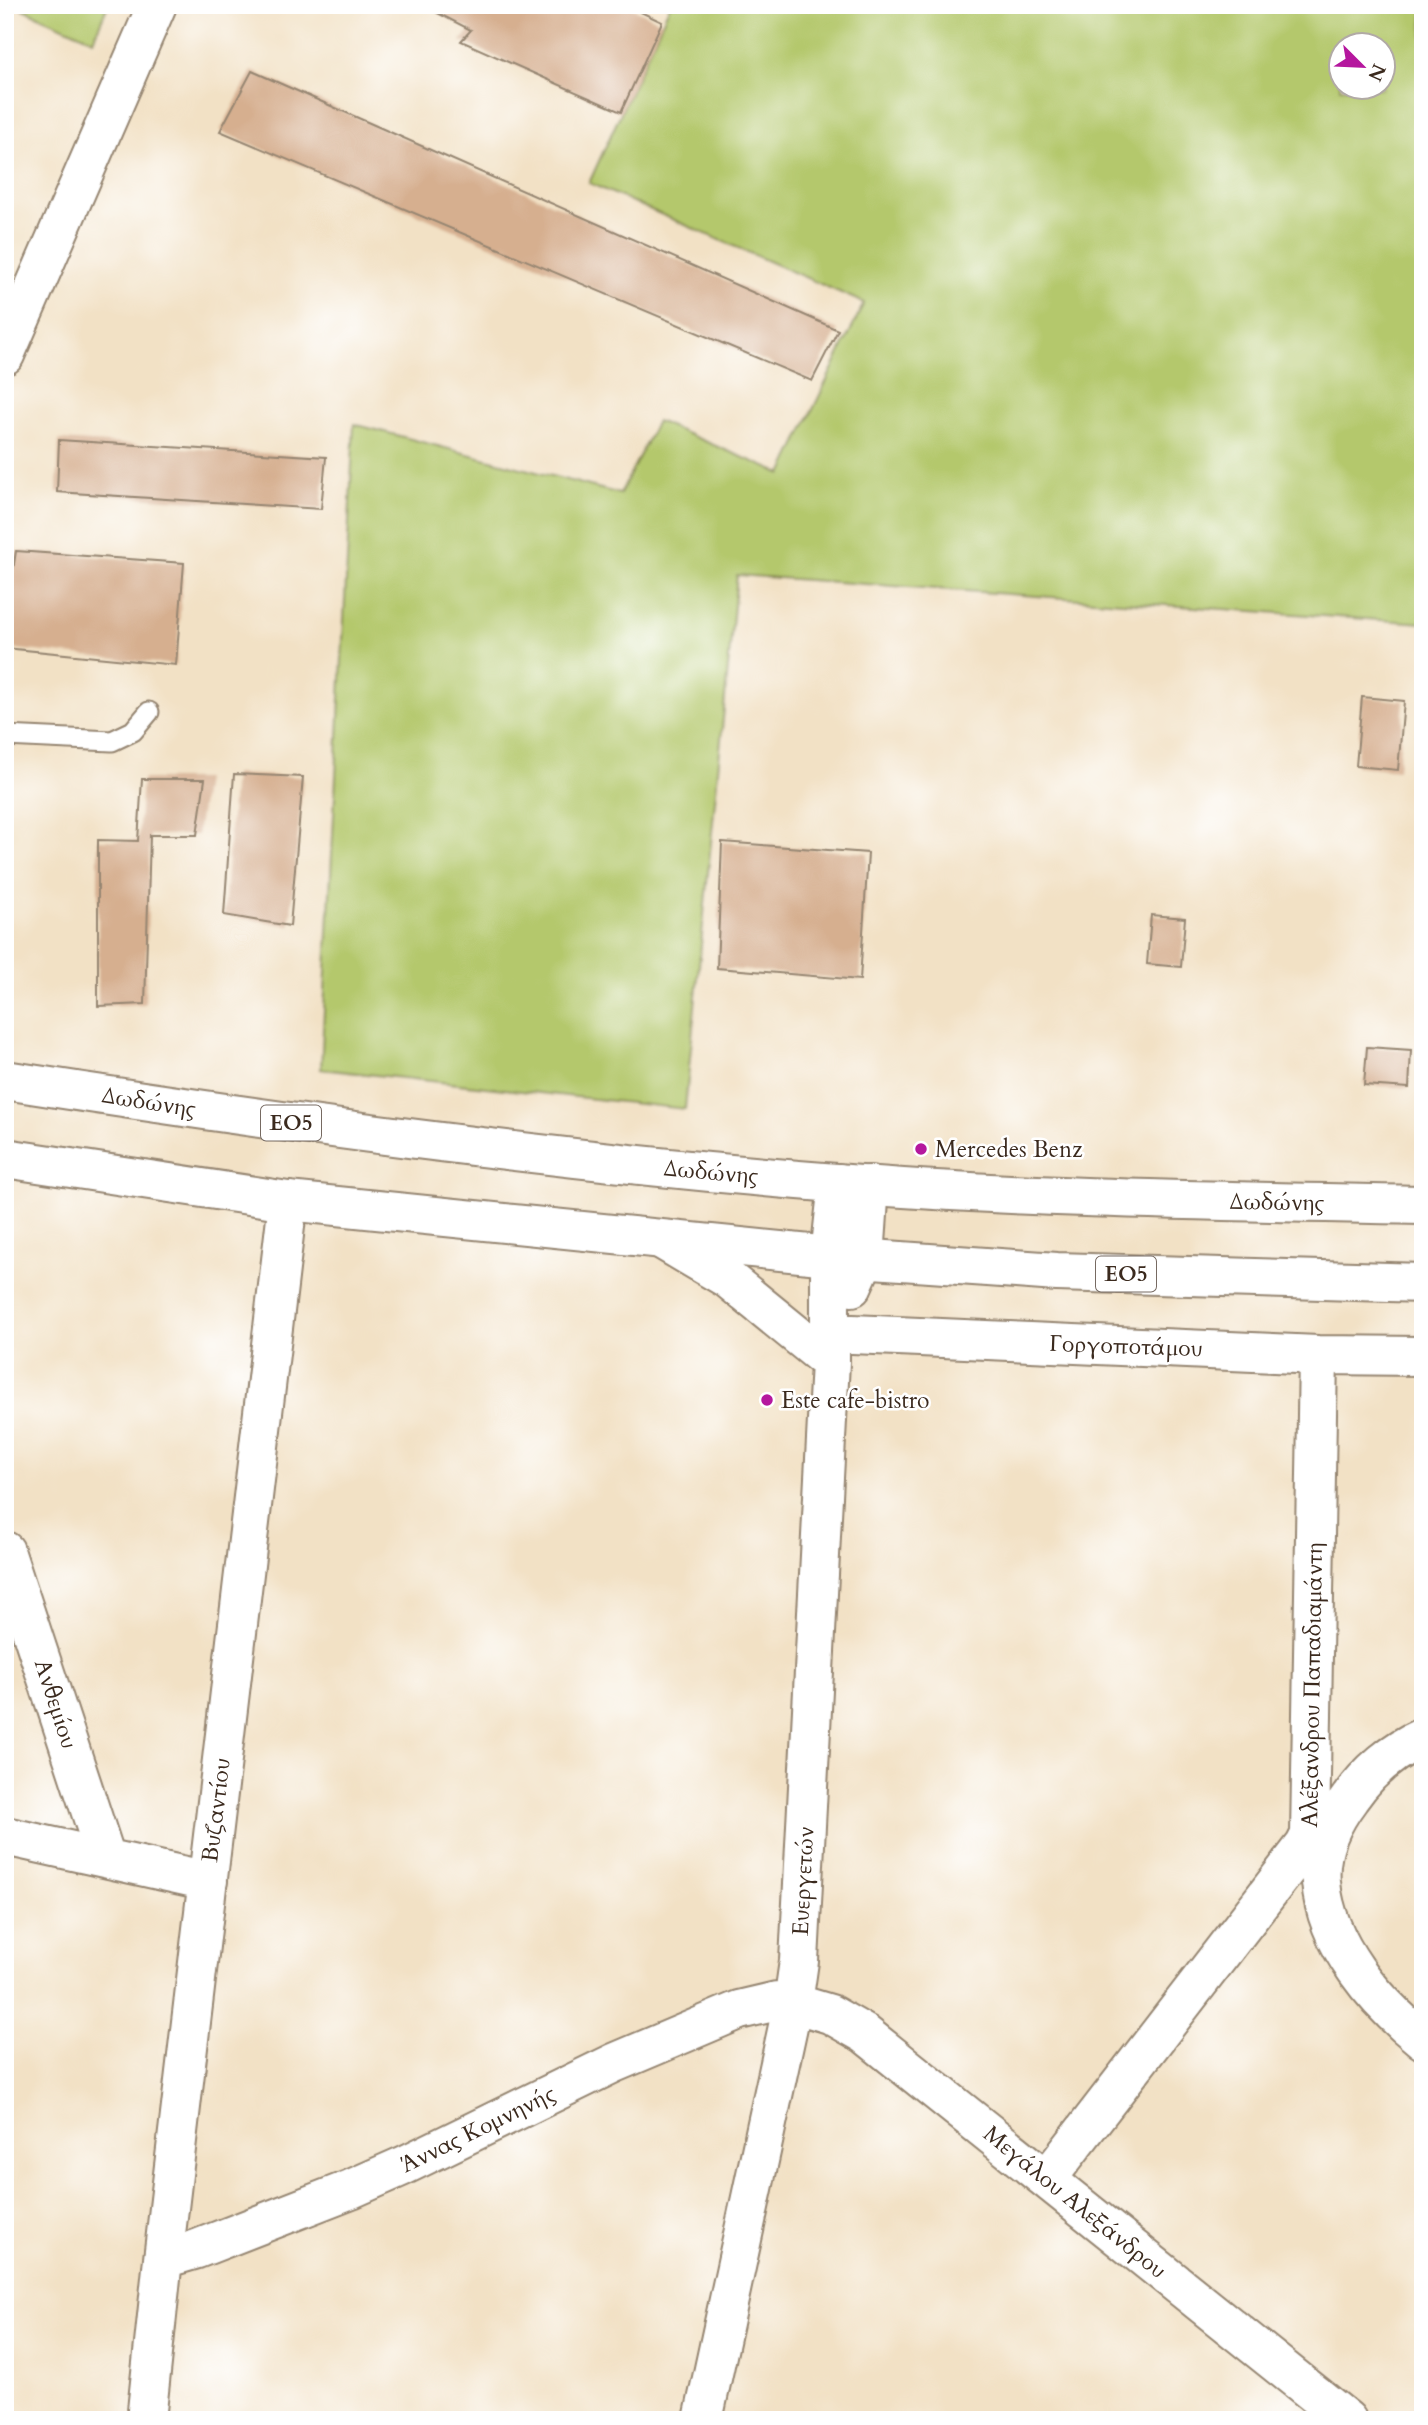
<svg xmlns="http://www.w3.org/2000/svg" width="1428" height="2425" font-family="Cardo,serif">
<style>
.green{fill:#b4c86c;stroke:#787945;stroke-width:2;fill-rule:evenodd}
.building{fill:#d6af8f}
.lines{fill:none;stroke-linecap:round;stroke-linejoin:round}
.lane-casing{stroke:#968672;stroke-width:23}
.street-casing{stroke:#968672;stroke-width:42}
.primary-casing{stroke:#968672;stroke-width:42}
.lane{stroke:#fff;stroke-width:19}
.street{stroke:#fff;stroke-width:38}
.primary{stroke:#fff;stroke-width:38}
.poi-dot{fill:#b5179e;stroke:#fff;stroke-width:2.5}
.labels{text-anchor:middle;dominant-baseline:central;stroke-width:5;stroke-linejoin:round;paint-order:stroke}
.shield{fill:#fff;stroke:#766a62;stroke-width:2}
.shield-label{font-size:21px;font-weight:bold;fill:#3b2a1e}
.street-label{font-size:23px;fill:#3b2a1e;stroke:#fff}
.poi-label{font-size:23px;fill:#3b2a1e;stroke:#fff;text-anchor:start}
</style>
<rect width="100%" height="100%" fill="#fff"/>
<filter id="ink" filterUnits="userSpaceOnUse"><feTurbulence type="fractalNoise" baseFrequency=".0143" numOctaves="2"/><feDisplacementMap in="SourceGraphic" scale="14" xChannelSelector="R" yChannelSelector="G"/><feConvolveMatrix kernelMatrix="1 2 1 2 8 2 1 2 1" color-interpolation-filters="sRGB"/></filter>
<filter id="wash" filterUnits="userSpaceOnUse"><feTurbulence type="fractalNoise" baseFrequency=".00686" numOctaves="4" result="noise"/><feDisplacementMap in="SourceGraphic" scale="28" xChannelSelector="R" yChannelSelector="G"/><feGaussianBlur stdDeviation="1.57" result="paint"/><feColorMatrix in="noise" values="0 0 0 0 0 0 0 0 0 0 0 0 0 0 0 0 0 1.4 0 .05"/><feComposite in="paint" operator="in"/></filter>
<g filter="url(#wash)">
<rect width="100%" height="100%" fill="#f2e1c5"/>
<path class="green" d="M14 5H108L93 40Z
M670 5H1423V623L737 575 685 1109 321 1069 354 424 620 494 657 421 782 474 864 303 589 183ZM1340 46H1382V88H1340Z"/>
<g id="blocks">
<path class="building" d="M422 5H626L662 22 621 112 461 41 471 30Z
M252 71 838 330 812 381 220 131Z
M59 440 326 457 321 509 57 492Z
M16 551 184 563 176 665 5 648V621Z
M1362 697 1404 701 1398 770 1356 766Z
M234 774 303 777 290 926 224 915Z
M142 779H205L197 835H150L145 1004 98 1006V840L138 841Z
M722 842 868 853 860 980 717 968Z
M1151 915 1185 918 1181 967 1147 964Z
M1367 1047 1411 1050 1409 1088 1364 1085Z"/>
</g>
</g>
<g filter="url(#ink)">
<use href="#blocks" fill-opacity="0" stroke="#968672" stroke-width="2"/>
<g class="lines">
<defs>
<path id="lane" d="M5 736 112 741 133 731 149 712"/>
<path id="street" d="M5 355 157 5
M662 1240 728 1279 830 1362
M852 1287 865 1258 870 1185
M830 1333 1318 1355 1423 1356
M5 1551 106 1858
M1423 1737C1394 1750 1368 1772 1350 1798 1332 1822 1318 1852 1321 1882 1326 1945 1376 2002 1423 2040
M5 1836 208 1881
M1047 2179 1305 1845 1310 1835 1318 1355
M163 2259 197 2249 351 2189 403 2166 614 2063 739 2010 777 2001 793 2003 830 2014 865 2034 1347 2420
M146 2420 163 2259 288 1201
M703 2420 793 2003 799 1961 830 1362V1256L838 1183"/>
<path id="primary" d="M5 1080C281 1123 558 1161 836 1183 1031 1199 1227 1201 1423 1205
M5 1158 288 1201 830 1256 1057 1272 1423 1283"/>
</defs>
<use href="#lane" class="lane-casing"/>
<use href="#street" class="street-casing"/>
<use href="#primary" class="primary-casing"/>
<use href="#lane" class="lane"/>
<use href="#street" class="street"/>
<use href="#primary" class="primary"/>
</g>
</g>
<g class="poi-dot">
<circle cx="921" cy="1149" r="7"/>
<circle cx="767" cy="1400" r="7"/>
</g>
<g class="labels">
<g class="shield">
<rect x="261" y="1105.5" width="60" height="35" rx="5"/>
<rect x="1096" y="1256.5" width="60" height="35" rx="5"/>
</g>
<g class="shield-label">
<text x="291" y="1123">ΕΟ5</text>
<text x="1126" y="1274">ΕΟ5</text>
</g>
<g class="street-label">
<text transform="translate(149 1102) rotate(9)">Δωδώνης</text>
<text transform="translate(711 1172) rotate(5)">Δωδώνης</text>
<text transform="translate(1277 1202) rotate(1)">Δωδώνης</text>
<text transform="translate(1126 1346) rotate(2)">Γοργοποτάμου</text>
<text transform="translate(1312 1685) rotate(-89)">Αλέξανδρου Παπαδιαμάντη</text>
<text transform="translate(56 1704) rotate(72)">Ανθεμίου</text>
<text transform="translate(216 1810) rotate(-83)">Βυζαντίου</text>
<text transform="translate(803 1881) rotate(-87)">Ευεργετών</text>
<text transform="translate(478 2129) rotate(-26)">Άννας Κομνηνής</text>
<text transform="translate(1075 2202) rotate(39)">Μεγάλου Αλεξάνδρου</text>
</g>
<g class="poi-label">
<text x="935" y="1149">Mercedes Benz</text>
<text x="781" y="1400">Este cafe-bistro</text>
</g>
</g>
<rect width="1428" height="2425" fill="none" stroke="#fff" stroke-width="28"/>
<g transform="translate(1362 66) rotate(114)"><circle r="33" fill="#ffffff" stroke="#b1aaa5" stroke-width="2"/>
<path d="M0-5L12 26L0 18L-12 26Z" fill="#b5179e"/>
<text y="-10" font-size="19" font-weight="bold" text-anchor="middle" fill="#3b2a1e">N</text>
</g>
</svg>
